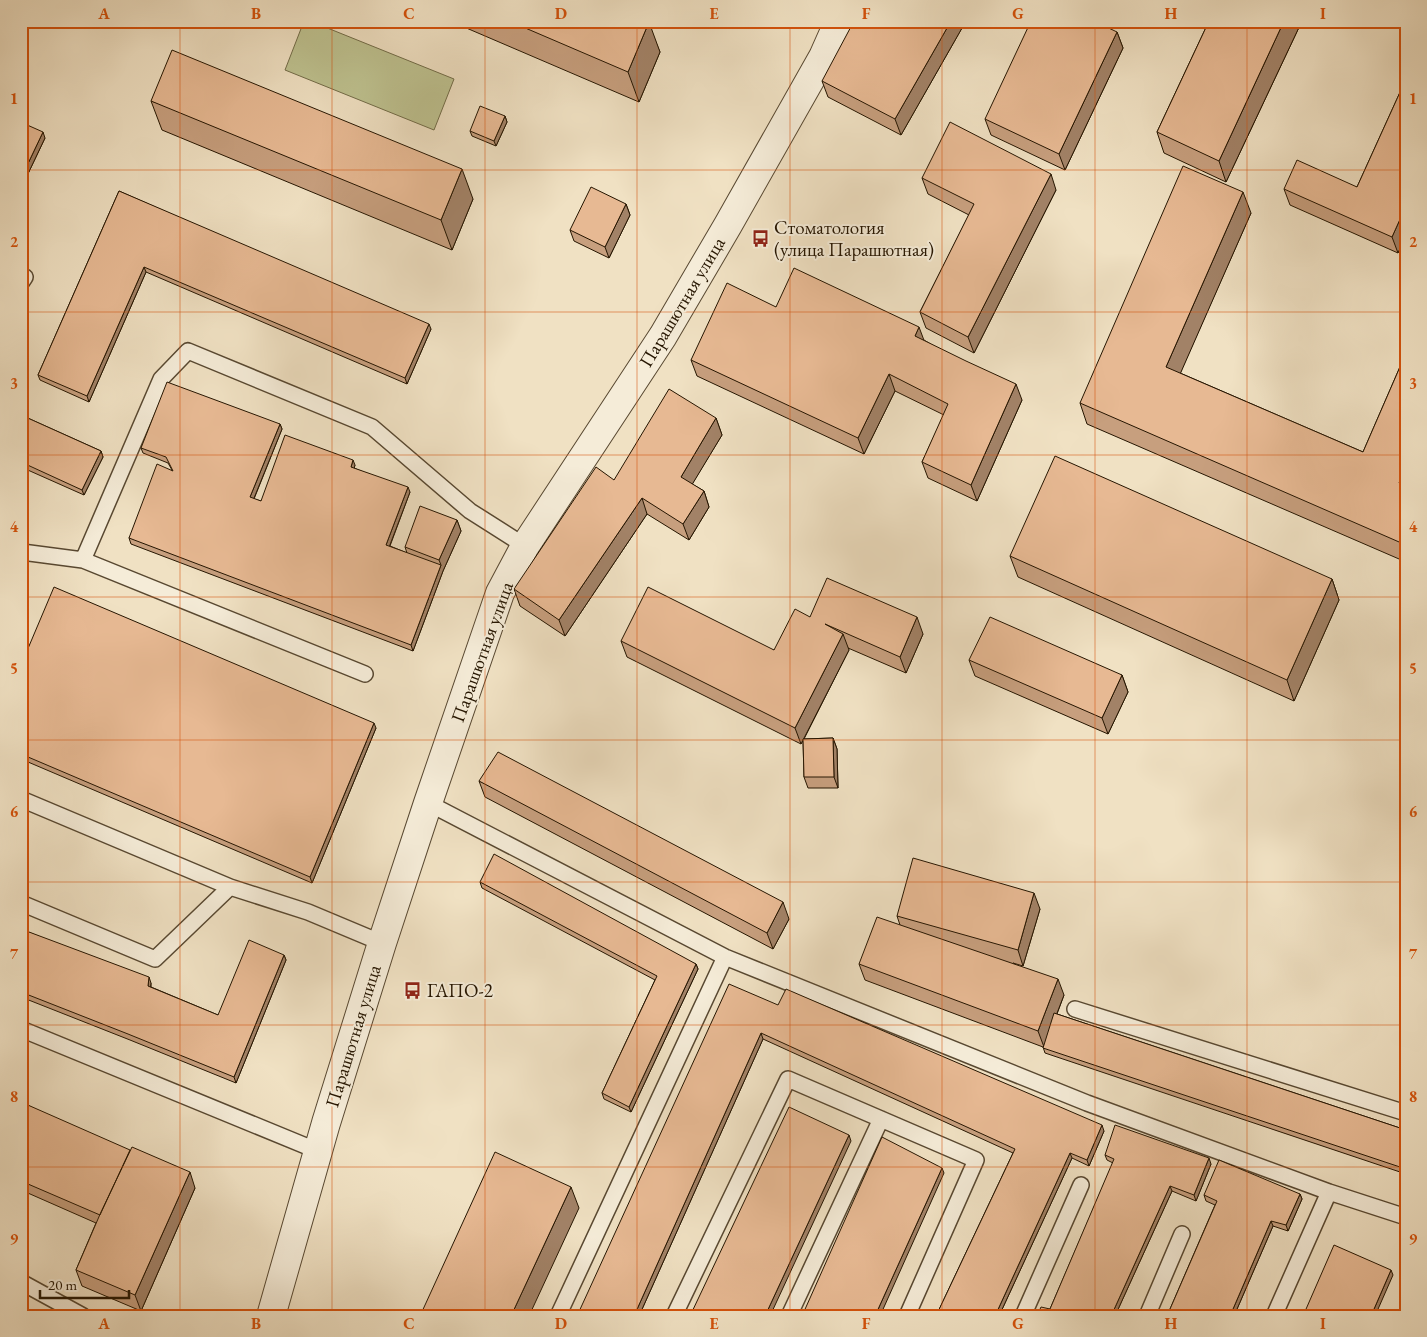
<svg xmlns="http://www.w3.org/2000/svg" width="1427" height="1337" font-family="'EB Garamond',serif">
<style>
.green{fill:#bec290;stroke:#726c48}
.lines{fill:none;stroke-linecap:round;stroke-linejoin:round}
.service-casing{stroke:#584831;stroke-width:18}
.minor-casing{stroke:#584831;stroke-width:30}
.service{stroke:#f5ecd8;stroke-width:15}
.minor{stroke:#f5ecd8;stroke-width:28}
.wall{fill:#c79f7e;stroke:#251500}
.shaded-wall{fill:#a28267;stroke:#251500}
.building{fill:#e7b993;stroke:#251500}
.grid{fill:none;stroke:#d4520b;stroke-width:1;stroke-opacity:0.55}
.labels{text-anchor:middle;dominant-baseline:central;stroke-width:4;stroke-linejoin:round;paint-order:stroke}
.poi-label{font-size:19px;fill:#251500;stroke:#f5ecd8;text-anchor:start}
.street-label{font-size:19px;fill:#251500;stroke:#f5ecd8}
.neatline{fill:none;stroke:#d4520b;stroke-width:2}
.grid-label{font-size:16px;text-anchor:middle;font-weight:bold;fill:#d4520b}
</style>
<rect width="100%" height="100%" fill="#f0e1c3"/>
<filter id="stains"><feTurbulence type="fractalNoise" baseFrequency=".004" numOctaves="4"/><feColorMatrix values="0 0 0 0 .2 0 0 0 0 .09 0 0 0 0 .02 0 0 0 .5 -.17"/></filter>
<radialGradient id="worn" r=".72"><stop offset=".6" stop-color="#630" stop-opacity="0"/><stop offset="1" stop-color="#630" stop-opacity=".3"/></radialGradient>
<path class="green" d="M304 21H310L454 79 434 130 285 70Z"/>
<g class="lines">
<defs>
<path id="service" d="M21 283 25 277
M21 555 22 552 83 560 365 674
M83 560 161 379 188 351 372 427 470 511 525 546
M21 799 230 887 308 912 382 943
M428 803 725 957 1087 1103 1329 1192 1406 1217
M21 903 155 959 230 887
M1075 1009 1406 1113
M21 1029 318 1151
M21 1282 83 1316
M558 1316 725 957
M674 1316 788 1079 976 1160 907 1316
M789 1316 881 1119
M1023 1316 1081 1185
M1147 1316 1182 1234
M1274 1316 1329 1192"/>
<path id="minor" d="M271 1316 326 1123 382 943 428 803 500 593 525 546 663 336 728 225 823 57 839 21"/>
</defs>
<use href="#service" class="service-casing"/>
<use href="#minor" class="minor-casing"/>
<use href="#service" class="service"/>
<use href="#minor" class="minor"/>
</g>
<path class="wall" d="M450 21H647L660 52 639 102Z
M966 21 901 135 828 97 822 81Z
M1209 21H1302L1226 182 1164 153 1157 132Z
M1117 32 1123 48 1065 170 991 135 985 119Z
M1406 79V235L1398 253 1290 205 1284 189 1357 187Z
M151 101 473 199 452 250 162 130Z
M505 116 507 122 496 146 472 136 470 131Z
M21 131 45 138 25 180 21 178Z
M922 178 1056 190 974 353 926 328 920 312 969 215 928 194Z
M119 191 431 329 407 384 146 272 89 402 40 380 38 375Z
M626 204 630 215 609 258 574 241 570 230Z
M1251 213 1180 373 1363 452 1406 353V562L1087 424 1080 403Z
M776 307 924 340 1022 400 977 501 928 478 922 462 944 415 895 391 864 454 697 376 691 360Z
M21 415 101 451 103 457 84 495 21 467Z
M716 418 722 435 692 484 704 491 709 507 689 540 647 514 565 636 520 606 514 589 614 480Z
M280 424 282 429 254 499 261 501 355 465 354 468 410 492 390 546 407 553 405 547 457 520 461 531 443 571 413 651 131 544 129 538 172 470 168 463 143 453 141 448Z
M1010 556 1332 579 1339 600 1294 701 1018 577Z
M810 617 923 634 906 673 848 648 849 650 804 739 833 738 837 749 838 788H808L804 777 803 740 801 744 627 657 621 641 774 650Z
M969 660 1122 675 1128 692 1108 734 975 676Z
M21 665 376 728 312 883 21 759Z
M479 781 789 919 773 949 485 797Z
M480 882 696 964 698 969 631 1112 604 1099 602 1093 655 980 482 888Z
M1040 909 1023 966 1013 963 1064 995 1057 1014 1406 1130V1174L1045 1053 1043 1047 865 980 859 964 900 925 897 916Z
M21 929 151 983V987L218 1015 284 955 286 960 236 1083 130 1040 21 997Z
M778 1005 1104 1131 1089 1166 1072 1158 999 1316H936L1013 1153 763 1039 639 1316H577Z
M21 1102 195 1188 141 1311 82 1286 76 1270 96 1223 21 1190Z
M1105 1155 1211 1164 1196 1201 1172 1191 1115 1316 1050 1309 1113 1163 1107 1160Z
M1300 1194 1302 1199 1288 1231 1273 1226 1234 1316H1167L1215 1205 1206 1201 1204 1195Z"/>
<path class="shaded-wall" d="M951 21H966L901 135 895 119Z
M1284 21H1302L1226 182 1219 161Z
M649 22 660 52 639 102 628 72Z
M1117 32 1123 48 1065 170 1059 154Z
M505 116 507 122 496 146 494 141Z
M43 132 45 138 25 180 23 174Z
M462 169 473 199 452 250 441 220Z
M1051 174 1056 190 974 353 968 337Z
M1243 192 1251 213 1174 388 1166 367Z
M626 204 630 215 609 258 605 247Z
M1406 206V235L1398 253 1392 237Z
M144 267 146 272 89 402 87 396Z
M429 324 431 329 407 384 405 378Z
M919 327 925 343 915 336Z
M889 374 895 391 864 454 858 438Z
M1016 384 1022 400 977 501 971 485Z
M716 418 722 435 687 493 681 477Z
M280 424 282 429 252 503 250 497Z
M101 451 103 457 84 495 82 490Z
M353 460 355 465 353 473 351 467Z
M1406 468V500L1399 483Z
M408 487 410 492 388 550 386 545Z
M704 491 709 507 689 540 683 524Z
M642 498 647 514 565 636 559 620Z
M457 520 461 531 443 571 413 651 411 645 441 565 439 560Z
M1332 579 1339 600 1294 701 1287 680Z
M917 617 923 634 906 673 900 657Z
M843 634 849 650 801 744 795 728Z
M1122 675 1128 692 1108 734 1102 718Z
M374 723 376 728 312 883 310 877Z
M833 738 837 749 838 788 834 777Z
M1034 893 1040 909 1023 966 1018 950Z
M783 902 789 919 773 949 767 933Z
M284 955 286 960 236 1083 234 1077Z
M696 964 698 969 631 1112 629 1107Z
M149 977 151 983 150 992 148 986Z
M1058 979 1064 995 1044 1047 1038 1031Z
M761 1033 763 1039 639 1316H634Z
M1102 1125 1104 1131 1089 1166 1087 1160Z
M849 1135 851 1141 770 1316H765Z
M1070 1153 1072 1158 999 1316H995Z
M1209 1158 1211 1164 1196 1201 1194 1195Z
M942 1168 944 1173 880 1316H875Z
M190 1172 195 1188 141 1311 135 1295Z
M1170 1186 1172 1191 1115 1316 1112 1314Z
M571 1187 579 1208 529 1316H511Z
M1300 1194 1302 1199 1288 1231 1286 1225Z
M1271 1221 1273 1226 1234 1316H1230Z
M1391 1270 1393 1275 1375 1316H1371Z"/>
<path class="building" d="M509 21H647L649 22 628 72Z
M854 21H951L895 119 822 81Z
M1031 21H1094L1117 32 1059 154 985 119Z
M1209 21H1284L1219 161 1157 132Z
M172 50 462 169 441 220 151 101Z
M1406 79V206L1392 237 1284 189 1297 160 1357 187Z
M480 106 505 116 494 141 470 131Z
M950 122 1051 174 968 337 920 312 974 204 922 178Z
M25 124 43 132 23 174 21 173V131Z
M1183 166 1243 192 1166 367 1363 452 1406 353V468L1399 483 1406 485V545L1080 403Z
M591 187 626 204 605 247 570 230Z
M119 191 429 324 405 378 144 267 87 396 38 375Z
M794 268 919 327 915 336 966 361 1016 384 971 485 922 462 948 404 889 374 858 438 691 360 727 283 776 307Z
M167 382 280 424 250 497 261 501 285 435 353 460 351 467 408 487 386 545 441 565 411 645 129 538 157 464 173 471 166 457 141 448Z
M669 389 716 418 681 477 704 491 683 524 642 498 559 620 514 589 596 467 614 480Z
M21 415 101 451 82 490 21 462Z
M1055 456 1332 579 1287 680 1010 556Z
M420 506 457 520 439 560 405 547Z
M827 578 917 617 900 657 825 624 843 634 795 728 621 641 648 587 774 650 795 609 810 617Z
M54 587 374 723 310 877 21 754V665Z
M990 617 1122 675 1102 718 969 660Z
M833 738 834 777H804L803 739Z
M498 752 783 902 767 933 479 781Z
M494 854 696 964 629 1107 602 1093 657 976 480 882Z
M913 858 1034 893 1018 950 897 916Z
M877 917 1058 979 1038 1031 859 964Z
M21 929 149 977 148 986 218 1015 249 940 284 955 234 1077 128 1034 21 992Z
M729 984 778 1005 786 989 1102 1125 1087 1160 1070 1153 995 1316H936L1015 1149 761 1033 634 1316H577Z
M1054 1013 1406 1130V1169L1043 1048Z
M21 1102 130 1150 100 1215 21 1181Z
M789 1107 849 1135 765 1316H690Z
M1115 1125 1209 1158 1194 1195 1170 1186 1112 1314 1115 1316H1037L1041 1307 1050 1309 1114 1159 1105 1155Z
M882 1137 942 1168 875 1316H802Z
M132 1147 190 1172 135 1295 76 1270 101 1212Z
M495 1152 571 1187 511 1316H420Z
M1219 1160 1300 1194 1286 1225 1271 1221 1230 1316H1167L1217 1201 1204 1195Z
M1334 1245 1391 1270 1371 1316H1303Z"/>
<path class="grid" d="M180 21V1316M332 21V1316M485 21V1316M637 21V1316M790 21V1316M942 21V1316M1095 21V1316M1247 21V1316M21 170H1406M21 312H1406M21 455H1406M21 597H1406M21 740H1406M21 882H1406M21 1025H1406M21 1167H1406"/>
<defs>
<symbol id="bus-bare" viewBox="-9 -9 18 18"><path d="M-5-6H5V4H4V6H2V4H-2V6H-4V4H-5ZM-3.5-4V0h7V-4ZM-3.5 1.2v1.5H-2V1.2ZM2 1.2v1.5H3.5V1.2Z" fill="#8f2418" stroke="#f5ecd8" stroke-width="2.5" paint-order="stroke"/></symbol>
</defs>
<g fill-rule="evenodd">
<use href="#bus-bare" x="748" y="226" width="25" height="25"/>
<use href="#bus-bare" x="400" y="978" width="25" height="25"/>
</g>
<g class="labels">
<g class="poi-label">
<text x="774" y="227">Стоматология<tspan x="774" dy="22">(улица Парашютная)</tspan></text>
<text x="427" y="990">ГАПО-2</text>
</g>
<g class="street-label">
<text transform="translate(682 302) rotate(-59)">Парашютная улица</text>
<text transform="translate(482 652) rotate(-70)">Парашютная улица</text>
<text transform="translate(353 1036) rotate(-73)">Парашютная улица</text>
</g>
</g>
<rect width="1427" height="1337" fill="none" stroke="#f0e1c3" stroke-width="55"/>
<path d="M40 1290v8h89v-8" fill="none" stroke="#251500" stroke-width="2.5"/>
<text x="48" y="1290" font-size="15" fill="#251500" stroke="#f5ecd8" stroke-width="4" paint-order="stroke">20 m</text>
<rect x="28" y="28" width="1372" height="1282" class="neatline"/>
<g class="grid-label">
<text x="104" y="19">A</text>
<text x="256" y="19">B</text>
<text x="409" y="19">C</text>
<text x="561" y="19">D</text>
<text x="714" y="19">E</text>
<text x="866" y="19">F</text>
<text x="1018" y="19">G</text>
<text x="1171" y="19">H</text>
<text x="1323" y="19">I</text>
<text x="14" y="104">1</text>
<text x="1413" y="104">1</text>
<text x="14" y="247">2</text>
<text x="1413" y="247">2</text>
<text x="14" y="389">3</text>
<text x="1413" y="389">3</text>
<text x="14" y="532">4</text>
<text x="1413" y="532">4</text>
<text x="14" y="674">5</text>
<text x="1413" y="674">5</text>
<text x="14" y="817">6</text>
<text x="1413" y="817">6</text>
<text x="14" y="959">7</text>
<text x="1413" y="959">7</text>
<text x="14" y="1102">8</text>
<text x="1413" y="1102">8</text>
<text x="14" y="1244">9</text>
<text x="1413" y="1244">9</text>
<text x="104" y="1329">A</text>
<text x="256" y="1329">B</text>
<text x="409" y="1329">C</text>
<text x="561" y="1329">D</text>
<text x="714" y="1329">E</text>
<text x="866" y="1329">F</text>
<text x="1018" y="1329">G</text>
<text x="1171" y="1329">H</text>
<text x="1323" y="1329">I</text>
</g>
<rect width="100%" height="100%" filter="url(#stains)"/>
<rect width="100%" height="100%" fill="url(#worn)"/>
</svg>
